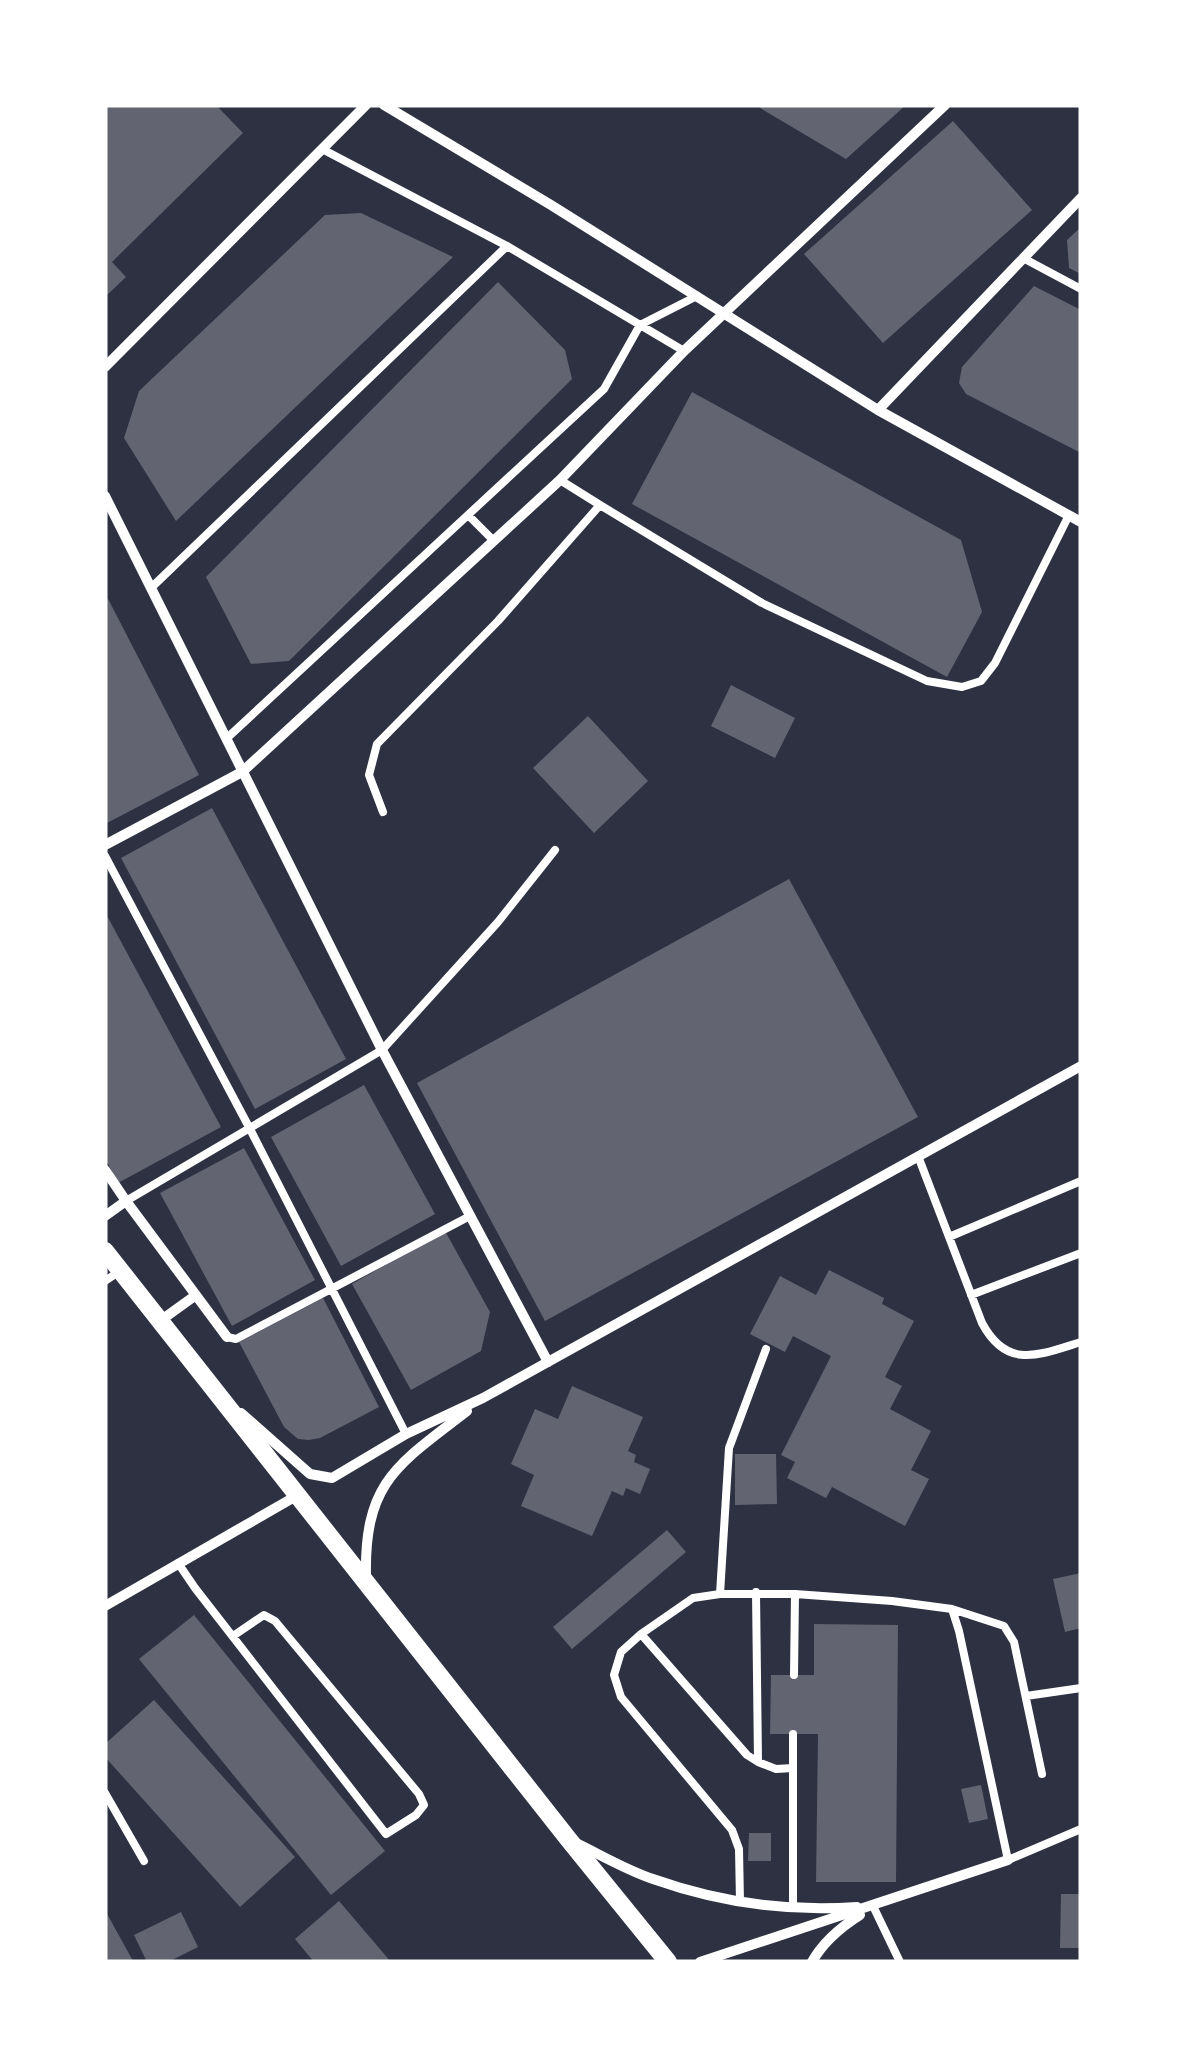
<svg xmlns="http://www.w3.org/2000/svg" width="1186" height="2067" font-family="'Work Sans',sans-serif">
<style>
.building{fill:#626471}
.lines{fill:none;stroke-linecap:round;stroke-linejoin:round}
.service{stroke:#fff;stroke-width:8}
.minor{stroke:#fff;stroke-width:10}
.tertiary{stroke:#fff;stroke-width:18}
</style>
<rect width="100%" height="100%" fill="#2d3142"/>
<path class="building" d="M105 105H216L243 133 112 262 126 277 105 297Z
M762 105H906L846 159 760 108Z
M953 121 1032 210 883 343 804 254Z
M361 213 453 257 176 521 124 438 139 391 325 215Z
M1081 227V274L1069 268 1067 240Z
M498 282 565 350 572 379 289 661 251 664 206 577Z
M1034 286 1081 310V453L966 394 959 383 962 367Z
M692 392 961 540 982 612 947 677 632 504Z
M105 593 199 775 105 824Z
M731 685 795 718 775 758 711 726Z
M588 716 648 781 594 833 533 768Z
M212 808 346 1059 255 1109 121 858Z
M789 879 918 1117 545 1321 417 1083Z
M105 912 221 1127 118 1183 105 1158Z
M364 1085 435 1214 341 1266 271 1137Z
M244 1148 315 1280 232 1326 160 1193Z
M445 1231 490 1312 481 1351 411 1390 352 1284Z
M829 1270 884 1298 882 1304 914 1321 885 1377 902 1386 890 1409 931 1431 911 1470 929 1479 905 1526 832 1487 826 1498 787 1478 795 1462 781 1455 831 1356 793 1336 785 1352 750 1334 780 1276 816 1295Z
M323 1298 379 1407 320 1438 309 1440 298 1439 284 1427 239 1342Z
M572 1386 643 1417 628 1451 636 1455 634 1462 650 1469 640 1494 626 1488 623 1496 612 1491 592 1536 521 1506 534 1475 511 1464 535 1409 558 1419Z
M735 1454H776L777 1504 735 1505Z
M667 1530 686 1552 572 1649 553 1627Z
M1081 1573V1628L1065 1632 1053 1579Z
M194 1615 385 1851 331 1895 139 1659Z
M814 1624 898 1625 896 1882H816L818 1734H770L771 1675H814Z
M154 1700 295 1857 240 1907 105 1757V1744Z
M981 1785 988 1819 969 1823 961 1789Z
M749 1833H771V1861H748Z
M1061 1894H1081V1948H1060Z
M339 1901 391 1962H314L295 1939Z
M105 1910 133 1961 131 1962H105Z
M181 1912 198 1947 168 1962H147L134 1935Z"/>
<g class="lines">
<path class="service" d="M322 149 507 246 684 351
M1023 258 1081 289
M600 505 762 603 927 681 962 687 981 681 995 663 1069 515
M468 515 494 541
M152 587 507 246
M226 739 604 389 640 325 697 296
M383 812 369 775 377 744 498 621 600 505 560 480
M105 856 250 1129 406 1434
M918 1156 982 1323C1007 1370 1039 1355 1081 1342
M126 1201 382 1050 498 922 555 850
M949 1237 1081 1181
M105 1281 120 1271
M971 1295 1081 1253
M227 1337 236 1339 470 1216
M178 1563 195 1588 386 1834 416 1815 424 1805 419 1794 275 1621 264 1615 233 1636
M756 1592 758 1762 776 1769 793 1768
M720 1594 729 1448 766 1349
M952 1609 1004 1626 1014 1642 1042 1774
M641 1634 747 1755 758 1762
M794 1675 795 1594
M1026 1696 1081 1688
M105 1793 144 1861
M740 1902 739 1849 732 1830 621 1697 614 1675 621 1652 641 1634 693 1598 720 1594H795L892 1601 952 1609 959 1631 1008 1860 1081 1829
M873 1906 900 1962
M793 1908V1734"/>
<path class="minor" d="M384 105 551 205 878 410 1081 522
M105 367 366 105
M878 410 1081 198
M105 496 382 1050 548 1362
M105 845 242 772 560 480 684 351 945 105
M105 1170 126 1201 227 1337
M105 1216 126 1201
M160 1321 196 1295
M241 1413 310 1474 332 1478 406 1434 483 1398 1081 1066
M366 1577C364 1482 397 1465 467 1411
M105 1606 298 1495
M576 1843C601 1855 626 1870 653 1879 718 1902 789 1912 857 1907
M700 1962 1008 1860
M812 1962C823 1942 841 1927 860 1915"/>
<path class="tertiary" d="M105 1251 569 1840 668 1962"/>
</g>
<rect width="1186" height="2067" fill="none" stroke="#ffffff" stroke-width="215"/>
</svg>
